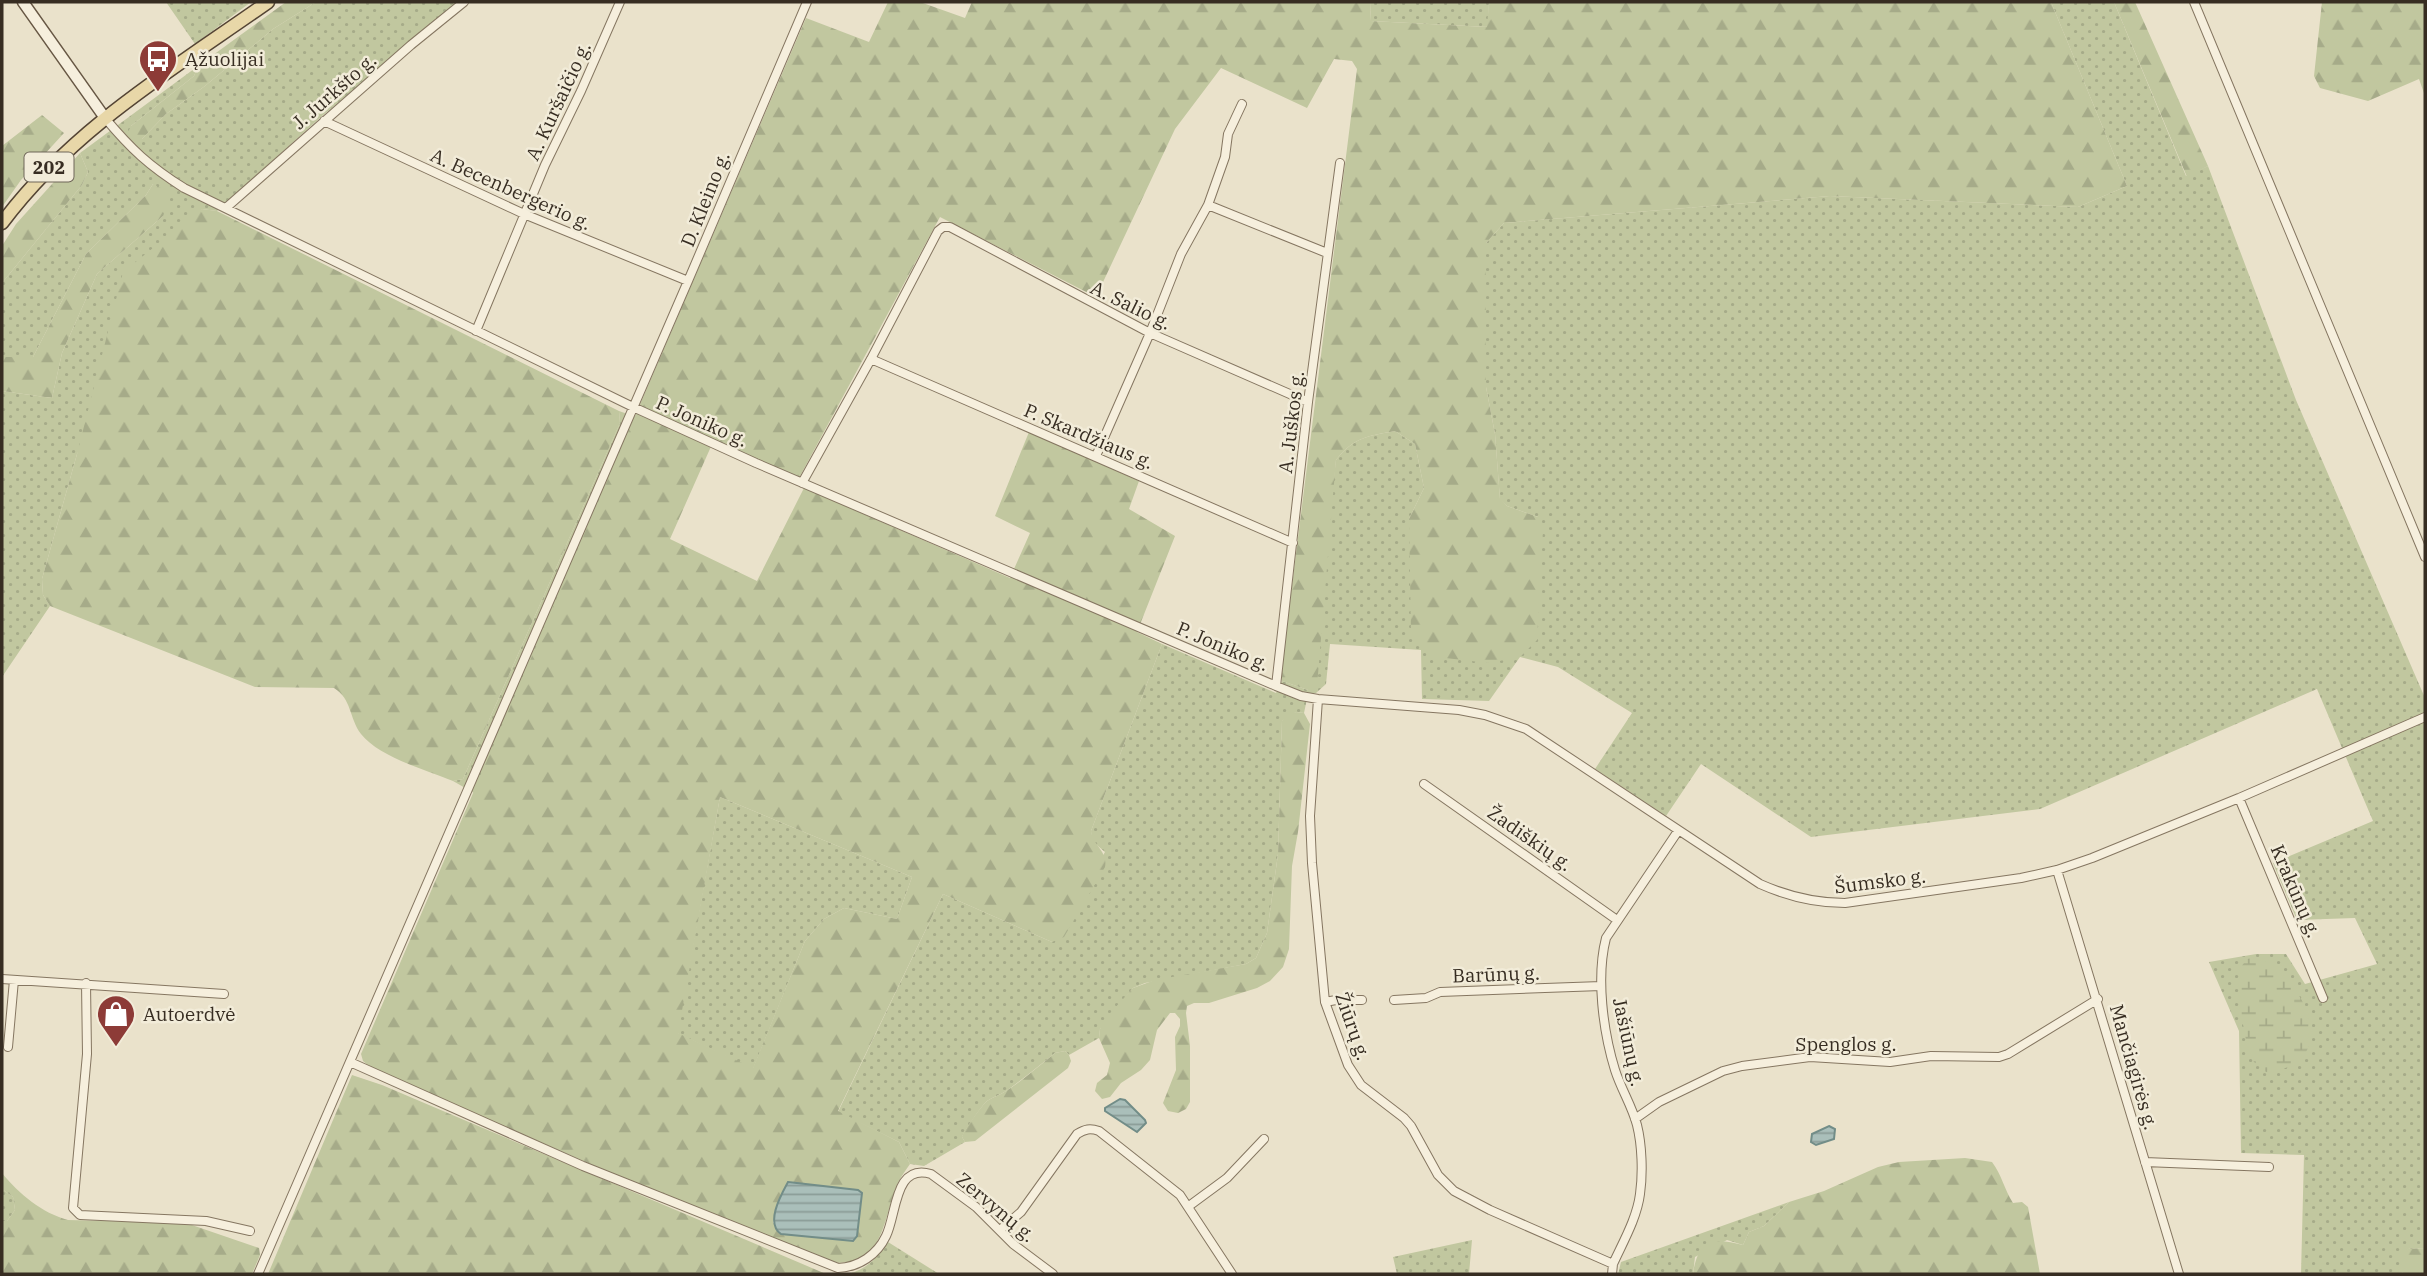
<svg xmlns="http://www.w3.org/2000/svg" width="2427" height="1276" font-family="'IBM Plex Serif',serif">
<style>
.grass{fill:url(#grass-dots)}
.forest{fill:url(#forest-firs);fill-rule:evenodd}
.wetland{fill:url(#wetland-marsh)}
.water{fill:url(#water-rules);stroke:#728d88;stroke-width:2}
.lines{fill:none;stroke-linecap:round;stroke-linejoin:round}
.minor-casing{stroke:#857661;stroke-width:10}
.secondary-casing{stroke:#675744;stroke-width:13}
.primary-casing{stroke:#544434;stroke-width:15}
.minor{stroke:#f6efdd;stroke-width:8}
.secondary{stroke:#f6efdd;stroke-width:10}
.primary{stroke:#e8d7a8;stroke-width:12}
.labels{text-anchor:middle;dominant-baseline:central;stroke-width:5;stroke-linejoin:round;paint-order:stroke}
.shield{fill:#f2ecd9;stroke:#6f6659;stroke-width:2}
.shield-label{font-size:18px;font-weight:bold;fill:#372d22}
.poi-label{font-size:19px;fill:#372d22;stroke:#f2ecd9;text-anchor:start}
.street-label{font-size:19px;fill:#372d22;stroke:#f2ecd9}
</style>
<defs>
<pattern id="grass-dots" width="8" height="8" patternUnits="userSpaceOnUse" patternTransform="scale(1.75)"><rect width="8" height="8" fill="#c1c79f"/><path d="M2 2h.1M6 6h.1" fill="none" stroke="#a6ab89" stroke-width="1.8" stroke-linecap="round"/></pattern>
<pattern id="forest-firs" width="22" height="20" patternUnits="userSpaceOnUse" patternTransform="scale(1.75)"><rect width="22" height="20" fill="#c1c79f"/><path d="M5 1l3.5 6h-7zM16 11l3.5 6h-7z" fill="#a6ab89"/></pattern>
<pattern id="wetland-marsh" width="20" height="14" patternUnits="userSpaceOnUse" patternTransform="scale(1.75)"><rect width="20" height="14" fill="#c1c79f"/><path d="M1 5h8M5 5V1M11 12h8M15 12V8" fill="none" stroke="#a6ab89"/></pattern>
<pattern id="water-rules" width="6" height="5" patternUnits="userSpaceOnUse" patternTransform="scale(1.75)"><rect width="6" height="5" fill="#aabfba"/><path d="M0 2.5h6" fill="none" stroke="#8b9c97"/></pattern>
</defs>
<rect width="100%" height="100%" fill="#eae2cb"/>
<path class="grass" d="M166 2H251L195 44Z
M316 2H459L322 116 217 211 202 209 77 454 42 579 43 595 50 606 2 677V391L52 398 62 353 97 274 163 216 153 184 146 195 86 254 33 357H2V283L82 185 88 172 80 153 198 66 194 76 131 126 142 139 166 114 205 86 273 29Z
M1370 2H1489L1488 27 1371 21Z
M2051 2H2114L2186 176 2208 166 2296 400 2425 698V1248L2408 1249 2403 1272 2400 1274H2301L2304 1155 2241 1153 2239 1031 2209 962 2256 954H2286L2305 984 2377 964 2355 918 2297 920 2273 863 2373 821 2317 689 2040 809 1811 837 1701 764 1666 816 1595 769 1632 713 1558 667 1520 657 1489 701 1422 699 1421 650 1330 644 1326 684 1316 693 1308 694 1304 713 1296 712 1282 721 1278 854 1267 933 1256 958 1246 964 1145 983 1133 988 1100 1029 1099 1038 1069 1055 1065 1051 1055 1053C1039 1066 1023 1079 1006 1091 1000 1095 993 1097 987 1101 982 1105 963 1133 962 1137L965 1142 924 1166 910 1164 899 1142 838 1112 943 894 1052 942 1105 852 1092 841 1091 831 1162 644 1276 693 1282 681 1308 690 1336 460C1354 437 1368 436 1395 431L1415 444 1424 488 1409 519 1538 517 1507 506 1500 500 1495 434 1486 387V243L1504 223 1830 196 2078 207 2127 186Z
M619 411 636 417 474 793 453 781 463 779 620 423Z
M720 797 912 877 897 919 844 908 824 919 805 941 753 1069 677 1033Z
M2 1189 13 1197 15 1210 7 1221H2Z
M1789 1202 1764 1226 1749 1232 1743 1245 1727 1240 1695 1257 1693 1274H1618L1621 1262Z
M1472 1240 1469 1274H1397L1393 1257Z
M888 1242 939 1274H848C867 1269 877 1258 888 1242Z"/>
<path class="forest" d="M286 2H316L273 29 205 86 166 114 142 139 135 141 130 139 128 132 131 126 194 76 198 66Z
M888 2H920L965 18 972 2H1370L1371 21 1487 27 1489 2H2051L2127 186 2078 207 1830 196 1504 223 1486 243V387L1495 434 1500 499 1507 506 1538 517 1543 529 1537 640 1520 657 1488 663 1437 657 1411 633 1409 519 1424 488 1415 444 1395 431C1368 436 1354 437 1336 460L1317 686 1308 690 1282 681 1281 673 1357 69 1352 61 1334 59 1307 108 1221 68 1175 129 1096 297 940 217 799 478 713 442 670 539 757 581 804 488 1010 578 1030 533 995 516 1029 432 1139 481 1129 509 1175 536 1137 632 1162 644 1091 831C1093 846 1108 851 1105 867L1064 937 1052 942 943 894 838 1111 899 1142 910 1164C906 1170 901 1176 898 1183 882 1220 885 1269 829 1262L606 1171 370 1067 363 1061 361 1054 806 18 869 42ZM720 797 912 877 897 919 844 908 824 919 805 941 753 1068 678 1033ZM788 1182 858 1190 862 1193 857 1236 773 1223 780 1197Z
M2114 2H2135L2208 166 2187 177Z
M2322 2H2425V96L2419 79 2368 101 2320 88 2314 76Z
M42 115 64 133 21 180 2 207V146Z
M80 153 88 172 82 185 2 283V246L16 224Z
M153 184 169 192V203L163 216 97 274 62 353 52 398 2 391V357H33L86 254 146 195Z
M202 209 217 211 619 411 620 423 463 779 453 781C426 770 379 757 361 734 349 718 352 699 334 688L255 687 50 606 43 595 42 579 77 454 123 272Z
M1296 712 1304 713 1310 724 1298 832 1292 866 1289 949 1283 967 1270 981 1257 988 1209 1003H1194L1187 1006 1186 1013 1190 1046V1102L1186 1109 1178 1113 1168 1111 1163 1103 1176 1070 1175 1037 1180 1026V1019L1175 1013H1170L1157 1030 1150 1060 1141 1070 1121 1083 1110 1097 1102 1099 1095 1091 1097 1083 1107 1075 1110 1063 1099 1038 1100 1029 1104 1020 1133 988 1155 980 1246 964 1256 958 1267 933 1278 854 1282 721 1287 715Z
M1065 1051 1069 1055 1071 1061 1068 1068 975 1141 965 1142 962 1137C962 1133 982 1105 987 1101 993 1097 1000 1095 1006 1091 1023 1080 1039 1066 1055 1053Z
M352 1075 382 1085 826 1274H268Z
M1965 1158 1992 1162C2002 1175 2004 1189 2013 1203L2022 1202 2028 1207 2040 1274H1693C1698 1240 1712 1237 1743 1245L1749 1232 1764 1226 1789 1202 1824 1191 1878 1167 1899 1162Z
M2 1173C19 1194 42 1213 68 1220L186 1223 259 1248 260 1255 252 1274H2V1221H7L15 1210 13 1197 2 1189Z
M2425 1248V1274H2400L2403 1272V1252L2408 1249Z"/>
<path class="wetland" d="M2258 957C2305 978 2345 1065 2266 1072L2254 1062 2248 1050 2239 1004 2241 967 2247 959Z"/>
<path class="water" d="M1120 1099 1125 1100 1145 1120 1146 1123 1137 1132 1105 1111V1108Z
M1829 1126 1835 1129 1834 1139 1816 1145 1811 1142 1812 1134Z
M788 1182 858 1190 862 1193 857 1236 853 1241 781 1234C765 1223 781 1195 788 1182Z"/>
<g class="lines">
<defs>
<path id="minor" d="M2194 2 2425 557
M105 118C131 149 149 166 184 188L633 407 756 463 1276 686 1301 696 1318 699 1459 710 1485 715 1526 729 1760 884C1787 896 1815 903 1845 903L2021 878 2057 870 2092 858 2239 798 2425 717
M324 121 524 214 688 281
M1208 205 1327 253
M227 207 411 45 464 2
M476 331 545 165 581 91 620 2
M871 359 1293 543
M1096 456 1150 333 1181 254 1208 205 1225 157 1228 134 1242 104
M802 483 871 359 938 231 943 227H950L1150 333 1308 402
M1276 686 1308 402 1340 163
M1318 699 1310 816 1312 863 1325 1002 1348 1065 1361 1085 1404 1118 1411 1126 1438 1175 1454 1191 1490 1210 1613 1264
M1424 784 1617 920
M2239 798 2323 998
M2057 870 2179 1274
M2 979 224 994
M86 983 87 1054 73 1208 80 1215 206 1221 250 1231
M1394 1000 1426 998 1440 992 1601 986
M1325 1002 1336 1000H1362
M8 1047 14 980
M350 1062 583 1166 838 1268C859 1267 877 1255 886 1236 897 1214 894 1163 931 1174L976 1207 1013 1244 1053 1274
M1635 1119 1659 1102 1723 1071 1742 1066 1810 1057 1890 1062 1931 1056 1999 1057 2008 1054 2098 999
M2145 1162 2269 1167
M1189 1206 1227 1178 1264 1139
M1000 1230 1021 1212 1077 1134C1085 1129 1090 1128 1099 1131L1180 1195 1232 1274
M258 1274 688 281 807 2
M1612 1274 1613 1264C1623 1242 1637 1218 1640 1194 1643 1173 1642 1145 1637 1125 1632 1106 1621 1089 1615 1070 1603 1031 1596 977 1606 938L1678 831"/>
<path id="secondary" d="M23 2 105 118"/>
<path id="primary" d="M2 223C72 129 173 69 268 2"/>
</defs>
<use href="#minor" class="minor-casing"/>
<use href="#secondary" class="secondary-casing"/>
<use href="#primary" class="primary-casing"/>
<use href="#minor" class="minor"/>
<use href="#secondary" class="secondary"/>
<use href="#primary" class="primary"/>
</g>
<defs>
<symbol id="bus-pin" viewBox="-11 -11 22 30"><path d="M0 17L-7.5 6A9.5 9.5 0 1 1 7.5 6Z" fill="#8d3b37" stroke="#f2ecd9"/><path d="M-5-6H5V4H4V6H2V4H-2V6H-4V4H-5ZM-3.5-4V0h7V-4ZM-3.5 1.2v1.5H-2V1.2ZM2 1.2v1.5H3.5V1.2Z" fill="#fff"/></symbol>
<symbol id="shop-pin" viewBox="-11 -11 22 30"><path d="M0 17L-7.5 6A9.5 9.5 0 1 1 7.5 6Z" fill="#8d3b37" stroke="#f2ecd9"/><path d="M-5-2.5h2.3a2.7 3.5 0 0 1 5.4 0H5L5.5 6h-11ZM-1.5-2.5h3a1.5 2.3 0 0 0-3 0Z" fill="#fff"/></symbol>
</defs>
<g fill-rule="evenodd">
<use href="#bus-pin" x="136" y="37" width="44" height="60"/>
<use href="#shop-pin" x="94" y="992" width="44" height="60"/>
</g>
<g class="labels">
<rect class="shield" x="24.5" y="152.5" width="49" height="29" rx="5"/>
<g class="shield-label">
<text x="49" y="167">202</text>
</g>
<g class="poi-label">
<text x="185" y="59">Ąžuolijai</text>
<text x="143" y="1014">Autoerdvė</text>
</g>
<g class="street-label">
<text transform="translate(334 91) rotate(-41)">J. Jurkšto g.</text>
<text transform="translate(558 101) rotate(-65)">A. Kuršaičio g.</text>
<text transform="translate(511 189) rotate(24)">A. Becenbergerio g.</text>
<text transform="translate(705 199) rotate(-68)">D. Kleino g.</text>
<text transform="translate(1131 305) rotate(26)">A. Salio g.</text>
<text transform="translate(702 421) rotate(24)">P. Joniko g.</text>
<text transform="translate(1291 422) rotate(-83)">A. Juškos g.</text>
<text transform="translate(1089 436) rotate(23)">P. Skardžiaus g.</text>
<text transform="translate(1223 646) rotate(23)">P. Joniko g.</text>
<text transform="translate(1530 838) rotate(35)">Žadiškių g.</text>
<text transform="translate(1880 881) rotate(-7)">Šumsko g.</text>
<text transform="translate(2296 891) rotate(67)">Krakūnų g.</text>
<text transform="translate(1496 974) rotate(-2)">Barūnų g.</text>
<text transform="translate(1353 1026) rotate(71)">Žiūrų g.</text>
<text transform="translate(1629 1042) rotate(78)">Jašiūnų g.</text>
<text x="1846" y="1044">Spenglos g.</text>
<text transform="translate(2134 1067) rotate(74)">Mančiagirės g.</text>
<text transform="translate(996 1207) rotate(40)">Zervynų g.</text>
</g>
</g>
<rect width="2427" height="1276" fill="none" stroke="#372d22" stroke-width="7"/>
</svg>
